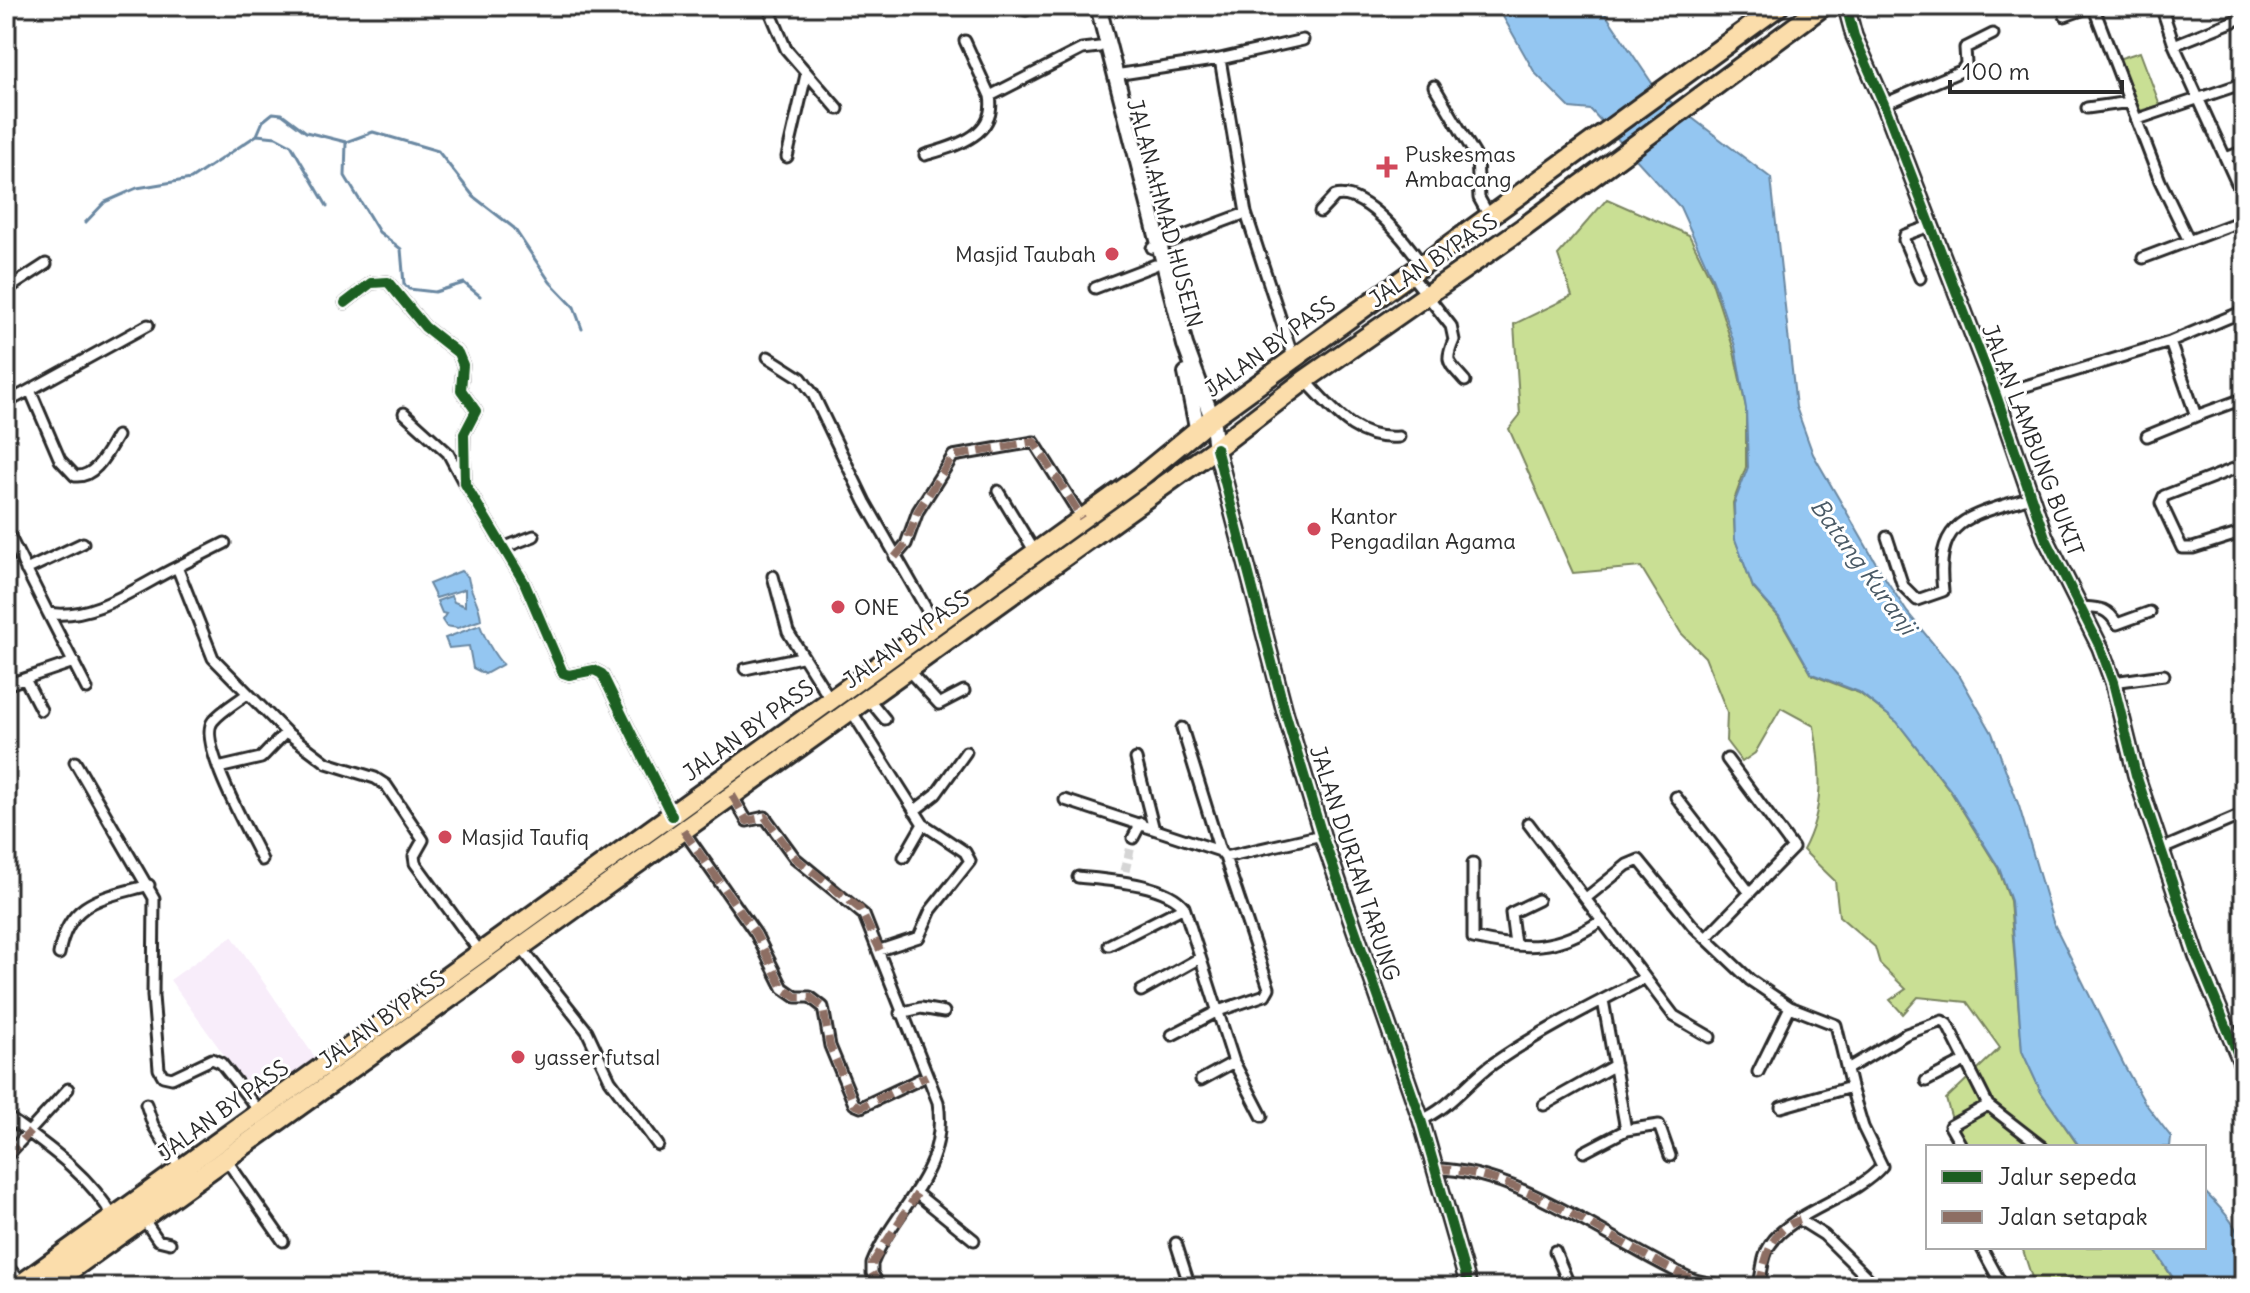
<svg xmlns="http://www.w3.org/2000/svg" width="2250" height="1293" font-family="Delius,sans-serif">
<style>
.built{fill:#f8edfa}
.green{fill:#c9df94;stroke:#7a8560;stroke-width:2}
.water{fill:#94c6f1;stroke:#6a88a2;stroke-width:2}
.lines{fill:none;stroke-linecap:round;stroke-linejoin:round}
.stream{stroke:#6a88a2;stroke-width:3}
.street-tunnel{stroke:#d5d5d5;stroke-width:9;stroke-dasharray:9 4.5;stroke-linecap:butt}
.street-casing{stroke:#2b2b2b;stroke-width:15}
.secondary-casing{stroke:#2b2b2b;stroke-width:20}
.highway-casing{stroke:#2b2b2b;stroke-width:24}
.street{stroke:#fff;stroke-width:9}
.secondary{stroke:#fff;stroke-width:14}
.highway{stroke:#fbddab;stroke-width:18}
.quiet{stroke:#8d6e63;stroke-width:8;stroke-dasharray:16 8;stroke-linecap:butt}
.cycleway-casing{stroke:#fff;stroke-width:15}
.cycleway{stroke:#1b5e20;stroke-width:10}
.poi-dot{fill:#d1495b;stroke:#fff;stroke-width:3}
.labels{text-anchor:middle;dominant-baseline:central;stroke-width:6;stroke-linejoin:round;paint-order:stroke}
.poi-label{font-size:22px;fill:#2b2b2b;stroke:#fff;text-anchor:start}
.street-label{font-size:22px;fill:#2b2b2b;stroke:#fff}
.water-label{font-size:24px;font-style:italic;fill:#4a5a66;stroke:#fff}
</style>
<rect width="100%" height="100%" fill="#fff"/>
<filter id="ink" filterUnits="userSpaceOnUse"><feTurbulence type="fractalNoise" baseFrequency=".0125" numOctaves="2"/><feDisplacementMap in="SourceGraphic" scale="16" xChannelSelector="R" yChannelSelector="G"/><feConvolveMatrix kernelMatrix="1 2 1 2 8 2 1 2 1" color-interpolation-filters="sRGB"/></filter>
<g filter="url(#ink)">
<path class="built" d="M232 936 316 1059 258 1102 170 980Z"/>
<path class="green" d="M2140 52 2160 105 2136 112 2118 59Z
M1607 199 1689 235 1711 279 1733 347 1746 408V467L1733 503 1735 539 1753 588 1778 616 1812 675 1859 693 1897 722 1951 792 1998 868 2010 901 2022 1051 2041 1092 2079 1147H1960L1946 1099 2000 1048 1967 1002 1918 997 1903 1014 1890 1000 1906 989 1880 964 1875 947 1839 916 1835 881 1803 850C1825 809 1821 771 1814 726L1781 708 1755 753 1742 762 1726 741 1727 712 1705 657 1681 633 1641 567 1573 573 1509 429 1520 415 1514 324 1572 296 1558 255Z
M2022 1247H2153L2178 1287H2035Z"/>
<path class="water" d="M1497 6H1600L1658 92 1771 178 1796 407 1813 454 1880 570 1907 612 1959 675 1992 733 2019 806 2053 922 2125 1067 2145 1103 2171 1137 2170 1147H2080L2041 1092 2022 1051 2011 901 1999 868 1951 791 1897 722 1859 692 1812 674 1779 616 1753 587 1735 539 1734 504 1748 467 1746 408 1735 346 1713 280 1680 207 1591 110 1570 108 1535 73Z
M461 571 468 577C470 593 480 603 481 620L458 628 446 626 442 620 446 614 442 613 437 601 451 596 454 602 465 606V589L436 598 429 584Z
M480 625C483 634 495 658 503 664L485 674 473 668 469 646 449 648 445 638Z
M2204 1191C2241 1229 2244 1234 2244 1287H2179L2153 1247H2204Z"/>
<g class="lines">
<path class="stream" d="M257 135 263 121 273 113 282 114 306 132 346 142 373 132 438 151 474 197 514 228 550 282 574 307 582 329
M346 142 345 176 379 232 401 249 404 284 409 289 435 292 464 283 480 296
M85 223 105 202 137 188 191 179 257 135 276 137 291 145 327 206"/>
<path class="street-tunnel" d="M1125 871 1133 838"/>
<defs>
<path id="street" d="M768 6 786 49 838 109
M2093 6 2160 181 2189 241
M2161 6 2174 45 2244 199
M1026 10V6
M2065 16 2093 6
M965 41 990 96 1082 49 1099 47
M2174 45 2244 17
M1220 59 1246 213 1294 360
M1115 75 1220 59 1303 40
M1434 86 1477 158 1479 198 1489 216
M1884 104 1961 71 1966 64 1965 48 1993 34
M2087 108 2130 102
M2138 119 2244 83
M925 155C955 146 997 136 990 96
M787 157 806 75
M2226 158 2244 151
M1320 212 1335 196C1365 188 1408 244 1423 266
M1152 248 1246 213
M2143 258 2244 220
M1411 275 1451 326 1454 340C1444 363 1449 362 1465 381
M1920 278 1904 240 1905 235 1930 226
M1095 288 1155 265
M6 290 46 264
M345 303 371 283 388 282 425 327 458 353 463 365 461 390 476 411 464 434 465 484 524 582 563 673 569 675 594 670 602 674 672 816
M2170 342 2196 416 2237 401 2244 418
M768 357 801 378 813 394 865 502 935 624
M1305 380C1333 409 1355 441 1399 437
M30 390 60 460 75 476C96 478 107 452 117 436
M1996 395 2170 342 2244 311
M6 403 148 325
M404 413 448 453 463 481
M2147 436 2196 416
M2244 465 2164 496 2161 503 2182 548H2193L2244 532
M998 491 1035 552
M6 529 48 613C93 621 138 586 177 567L213 658 286 732
M1887 537 1903 586 1917 600 1943 591C1934 516 1971 517 2030 497
M505 547 534 536
M895 557 906 544 918 511 953 456 1034 442 1082 518
M177 567 225 543
M26 570 83 543
M773 576 788 632 830 699
M2080 607C2099 608 2107 607 2117 624L2150 612
M48 613 87 689
M745 669 801 657
M907 669 939 704 964 691
M25 679 41 710
M2113 682 2164 675
M6 685 74 662
M247 694C237 702 221 711 213 721 196 741 252 838 262 860
M867 697 885 719
M850 709 923 824 965 852 970 861 931 910 919 937 880 950
M1182 728 1220 851
M1136 759 1153 826
M75 762 154 898 153 996 159 1069 163 1076 172 1078 212 1059 221 1063 260 1112
M218 768 261 758 286 732 327 763 375 778 386 785 423 840 414 856 415 863 480 952
M732 795 747 821 765 817 795 858 864 915 938 1102C949 1174 896 1205 872 1264V1273L880 1287
M1676 797 1750 893
M1065 800 1220 851 1225 857 1322 835
M914 811 936 794 966 752
M1528 823 1674 1016 1710 1037
M683 830 756 934 783 988 796 997H810L823 1007 830 1046 854 1104 861 1107 927 1076
M1133 838 1141 823
M2162 849 2244 814
M904 857 923 824
M1473 863V938C1526 950 1557 951 1602 920
M1078 877C1107 880 1166 883 1184 907L1234 1062 1262 1116
M1586 898 1627 865 1639 860 1692 925 1750 980 1790 1007 1758 1072
M1706 938 1793 848 1727 759
M1515 944 1511 913 1538 900
M1109 945 1184 907
M522 949 587 1031 610 1080 658 1145
M59 954C68 900 103 898 149 885
M1141 991 1198 959
M1790 1007 1836 1025 1851 1087
M900 1013 921 1008 944 1012
M1172 1035 1218 1011 1265 995 1269 988 1225 857
M1849 1068 1906 1034 1942 1021 1947 1024 1988 1105 2042 1147
M1201 1080 1234 1062
M1926 1081 1965 1061
M146 1104 153 1125 181 1170
M1544 1105 1615 1065
M6 1116C47 1146 88 1173 114 1218
M1421 1120C1449 1109 1469 1080 1494 1063 1542 1030 1593 1005 1645 978
M1626 1130 1659 1125 1670 1156
M1962 1147 1950 1126 1988 1105
M1584 1152 1626 1130 1603 1000
M6 1157 68 1089
M225 1158 283 1241
M1435 1169C1519 1169 1614 1244 1690 1278 1704 1284 1723 1284 1739 1287
M917 1194 974 1240
M142 1217 158 1240 170 1243
M1800 1220 1824 1235 1877 1287
M1176 1243 1190 1287
M1981 1247 2003 1287
M1555 1251 1570 1287
M6 1265 22 1283
M1758 1287C1763 1273 1761 1258 1770 1245 1793 1210 1854 1199 1882 1166L1863 1127 1851 1087 1781 1107
M2061 1287 2082 1283"/>
<path id="secondary" d="M1098 6 1185 345 1212 418 1216 448 1285 712 1322 835 1421 1120 1469 1287
M1846 6 1854 36 1884 104 1996 395 2045 537 2100 647 2113 682 2136 775 2197 956 2244 1069
M1186 373 1198 432"/>
<path id="highway" d="M17 1287 1140 477 1212 418 1779 6
M47 1287 1216 448 1305 380 1523 228 1823 6"/>
</defs>
<use href="#street" class="street-casing"/>
<use href="#secondary" class="secondary-casing"/>
<use href="#highway" class="highway-casing"/>
<use href="#street" class="street"/>
<use href="#secondary" class="secondary"/>
<use href="#highway" class="highway"/>
<path class="quiet" d="M895 557 906 544 918 511 953 456 1034 442 1082 518
M732 795 747 821 765 817 795 858 860 909 880 950
M683 830 756 934 783 988 796 997H810L823 1007 830 1046 854 1104 861 1107 927 1076
M6 1157 30 1132
M1435 1169C1519 1169 1614 1244 1690 1278 1704 1284 1723 1284 1739 1287
M880 1287 872 1273V1264L917 1194
M1758 1287C1767 1260 1767 1231 1800 1220"/>
<defs>
<path id="cycleway" d="M1846 6 1854 36 1884 104 1996 395 2045 537 2100 647 2113 682 2136 775 2197 956 2244 1069
M345 303 371 283 388 282 425 327 458 353 463 365 461 390 476 411 464 434 465 484 524 582 563 673 569 675 594 670 602 674 672 816
M1216 448 1285 712 1322 835 1421 1120 1469 1287"/>
</defs>
<use href="#cycleway" class="cycleway-casing"/>
<use href="#cycleway" class="cycleway"/>
</g>
</g>
<g class="poi-dot">
<path d="M1383 155h8v8h8v8h-8v8h-8v-8h-8v-8h8z"/>
<circle cx="1112" cy="254" r="8"/>
<circle cx="1314" cy="529" r="8"/>
<circle cx="838" cy="607" r="8"/>
<circle cx="445" cy="837" r="8"/>
<circle cx="518" cy="1057" r="8"/>
</g>
<g class="labels">
<g class="poi-label">
<text x="1405" y="154">Puskesmas<tspan x="1405" dy="25">Ambacang</tspan></text>
<text x="1096" y="254" text-anchor="end">Masjid Taubah</text>
<text x="1330" y="516">Kantor<tspan x="1330" dy="25">Pengadilan Agama</tspan></text>
<text x="854" y="607">ONE</text>
<text x="461" y="837">Masjid Taufiq</text>
<text x="534" y="1057">yasser futsal</text>
</g>
<g class="street-label">
<text transform="translate(1165 213) rotate(75)">JALAN AHMAD HUSEIN</text>
<text transform="translate(1433 260) rotate(-34)">JALAN BYPASS</text>
<text transform="translate(1270 346) rotate(-36)">JALAN BY PASS</text>
<text transform="translate(2033 440) rotate(69)">JALAN LAMBUNG BUKIT</text>
<text transform="translate(906 639) rotate(-36)">JALAN BYPASS</text>
<text transform="translate(748 730) rotate(-36)">JALAN BY PASS</text>
<text transform="translate(1355 863) rotate(72)">JALAN DURIAN TARUNG</text>
<text transform="translate(382 1019) rotate(-36)">JALAN BYPASS</text>
<text transform="translate(223 1110) rotate(-36)">JALAN BY PASS</text>
</g>
<g class="water-label">
<text transform="translate(1864 566) rotate(54)">Batang Kuranji</text>
</g>
</g>
<rect width="2250" height="1293" fill="none" stroke="#fff" stroke-width="32"/>
<rect x="16" y="16" width="2218" height="1261" fill="none" stroke="#2b2b2b" stroke-width="3" filter="url(#ink)"/>
<rect x="1926" y="1145" width="280" height="104" fill="#ffffff" stroke="#aaaaaa" stroke-width="2"/>
<rect x="1942" y="1171" width="40" height="12" fill="#1b5e20" stroke="#aaaaaa" stroke-width="2"/>
<text x="1998" y="1185" font-size="24" fill="#2b2b2b">Jalur sepeda</text>
<rect x="1942" y="1211" width="40" height="12" fill="#8d6e63" stroke="#aaaaaa" stroke-width="2"/>
<text x="1998" y="1225" font-size="24" fill="#2b2b2b">Jalan setapak</text>
<path d="M1950 80v12h172v-12" fill="none" stroke="#2b2b2b" stroke-width="4"/>
<text x="1962" y="80" font-size="24" fill="#2b2b2b" stroke="#ffffff" stroke-width="6" paint-order="stroke">100 m</text>
</svg>
